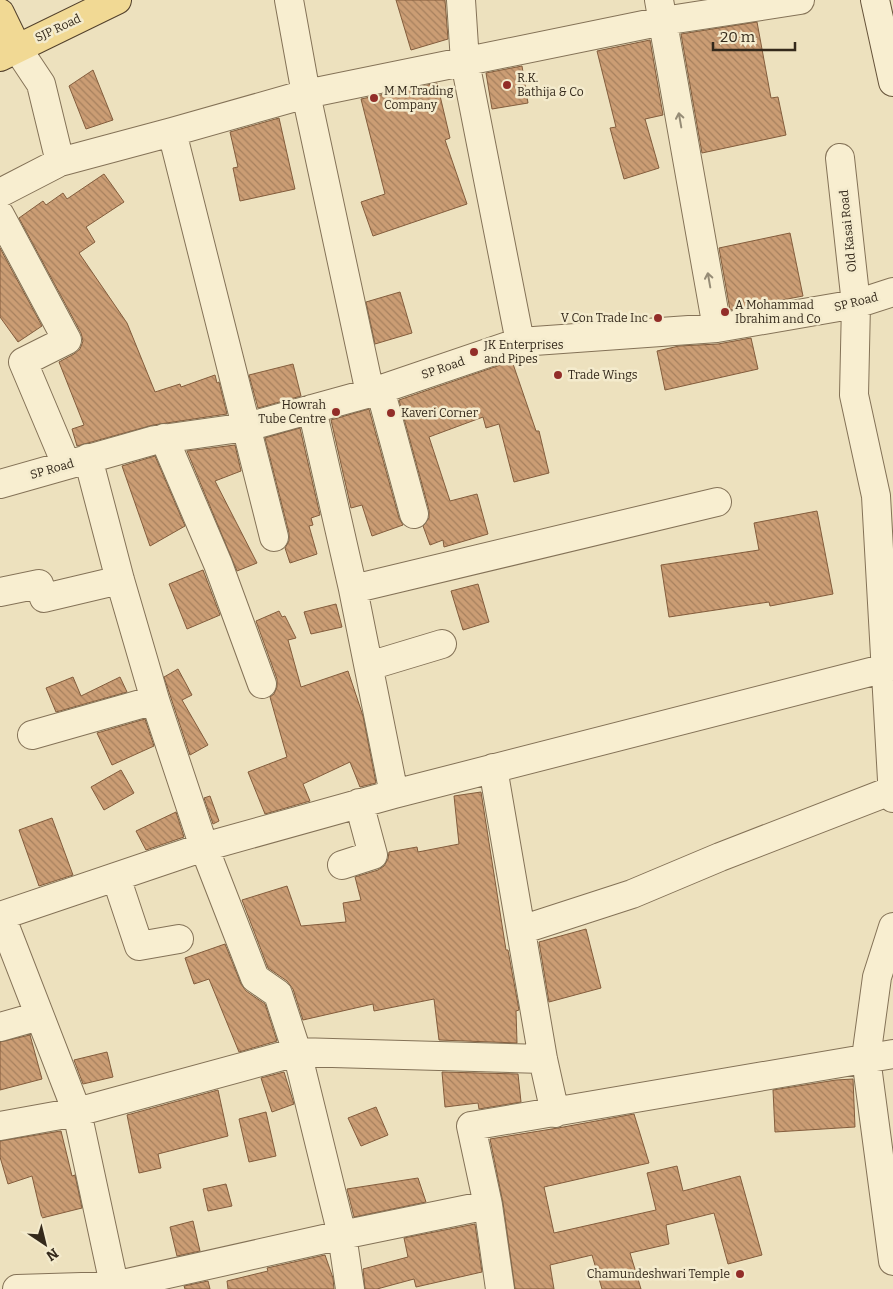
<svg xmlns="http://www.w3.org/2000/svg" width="893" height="1289" font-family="Bitter,serif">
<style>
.building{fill:url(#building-back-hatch);stroke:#835d3d}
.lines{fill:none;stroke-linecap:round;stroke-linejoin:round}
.street-casing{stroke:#847257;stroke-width:30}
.secondary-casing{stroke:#66533a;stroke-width:30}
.primary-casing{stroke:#52402c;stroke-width:30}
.street{stroke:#f8eed0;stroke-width:28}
.secondary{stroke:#f8eed0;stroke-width:28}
.primary{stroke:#f1d994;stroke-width:28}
.oneway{stroke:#968c76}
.poi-dot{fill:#922d28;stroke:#f4ebcd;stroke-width:2}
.labels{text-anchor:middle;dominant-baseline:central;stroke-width:5;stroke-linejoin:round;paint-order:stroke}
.street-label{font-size:12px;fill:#34291b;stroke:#f4ebcd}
.poi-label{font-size:12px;fill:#34291b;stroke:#f4ebcd;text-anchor:start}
</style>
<defs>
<pattern id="building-back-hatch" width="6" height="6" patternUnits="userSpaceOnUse" patternTransform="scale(1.25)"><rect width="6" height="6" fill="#cb9d74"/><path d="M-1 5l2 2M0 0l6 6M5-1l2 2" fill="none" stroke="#a6805e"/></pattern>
</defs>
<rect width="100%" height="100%" fill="#ede1be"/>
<path class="building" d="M396 0H445L448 39 411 50Z
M757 22 771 98 778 97 786 135 702 153 681 34Z
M650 40 663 115 645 119 659 168 624 179 610 128 616 127 597 51Z
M522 66 528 103 492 109 486 73Z
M93 70 113 120 86 129 69 86Z
M437 83 450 138 445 140 467 204 373 236 361 202 385 194 361 99Z
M279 118 295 189 240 201 233 168 238 167 230 132Z
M104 174 124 202 86 227 95 242 79 253 127 323 155 392 180 384 181 387 215 375 217 383 219 382 227 414 153 425 77 446 72 429 84 425 59 362 74 354 80 349 83 341 81 333 19 218 43 201 46 205 63 193 67 199Z
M790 233 803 296 730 310 719 248Z
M0 248 42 326 18 342 0 317Z
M400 292 412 333 375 344 366 302Z
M751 338 758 369 665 390 657 351 679 346 718 344Z
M512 361 536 431H539L549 473 514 482 499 424 486 428 483 417 429 437 450 501 477 494 488 534 444 547 443 540 430 545 423 526 429 518V510L399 400Z
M293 364 301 396 258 408 249 375Z
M369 409 399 518 403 525 372 536 362 505 351 508 331 420Z
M300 428 320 515 311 518 313 525 309 526 317 554 290 563 285 548 289 541V533L265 438Z
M235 445 241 471 215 481 257 563 237 571 187 451Z
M155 456 185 526 150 546 122 466Z
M817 511 833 594 770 606 769 602 669 617 661 565 759 550 754 523Z
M203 570 220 615 187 629 169 584Z
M478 584 489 622 463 630 451 591Z
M336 604 342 627 311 634 304 612Z
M279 611 282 617 285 616 296 638 288 640 301 687 348 671 363 716 376 783 360 787 350 762 303 784 310 801 265 814 248 772 287 757 270 697 274 694 277 687V679L256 621Z
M178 669 192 695 182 700 208 745 190 755 164 677Z
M73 677 81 696 120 677 127 692 56 712 46 688Z
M145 719 154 746 112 765 97 733Z
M121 770 134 793 104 810 91 787Z
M481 792 506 950H508L519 1010 516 1011 517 1043 439 1040 434 999 374 1011 373 1004 303 1020 293 989 287 981 268 968 242 900 287 886 301 926 346 922 343 903 361 900 355 877 378 870 384 866 388 859 389 852 417 847 418 852 459 844 454 796Z
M210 796 219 821 213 824 204 798Z
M176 812 184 837 146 850 136 831Z
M52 818 73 875 39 886 19 830Z
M586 929 601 988 549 1002 539 942Z
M225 944 241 984 246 991 265 1004 277 1041 239 1052 209 979 194 984 185 958Z
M30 1035 42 1079 0 1090V1042Z
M107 1052 113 1077 83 1084 74 1060Z
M284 1072 294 1104 272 1112 261 1078Z
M442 1072 518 1074 521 1102 479 1109 478 1103 445 1107Z
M853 1079 855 1127 775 1132 773 1090 836 1080Z
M218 1090 228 1136 158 1154 161 1168 139 1173 127 1115Z
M376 1107 388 1135 361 1146 348 1118Z
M266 1112 276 1156 249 1162 239 1119Z
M634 1114 649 1163 544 1187 554 1233 656 1210 647 1173 677 1166 683 1191 740 1176 762 1255 728 1264 714 1213 666 1225 669 1244 630 1253 641 1289H602L592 1255 550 1265 554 1289H515L503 1203 490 1139 558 1128Z
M61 1131 72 1176 75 1175 82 1208 42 1218 32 1176 8 1184 0 1157V1141Z
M418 1178 426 1202 354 1217 347 1189Z
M226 1184 232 1206 208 1211 203 1189Z
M193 1221 200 1251 177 1256 170 1227Z
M475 1224 482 1272 416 1287 414 1279 377 1289H365L363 1269 408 1257 404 1238Z
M325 1255 333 1278 334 1289H228L227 1281 268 1271 267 1268Z
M208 1281 210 1289H185L184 1286Z"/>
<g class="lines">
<defs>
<path id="street" d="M289 0 306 94 370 393
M461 0 465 62 520 342
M659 0 717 328
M17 48 41 84 60 162
M172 132 274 537
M840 158 856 304 854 395 876 496 893 798
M0 193 60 162 172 132 306 94 663 21 800 0
M0 215 67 340 23 362 66 464
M380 389 414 514
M312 409 353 589 394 794
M164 438 218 564 262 684
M88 458 120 580 155 700 204 847 255 978 278 994 297 1052 342 1235 350 1289
M0 484 155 440 247 427 370 393 520 342 717 328 856 304 893 292
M353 589 717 502
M0 592 39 584 44 598 120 580
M369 666 442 644
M32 735 155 700
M493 768 543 1059 555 1113
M342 865 373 855 359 803
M116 877 139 946 179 939
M0 916 204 847 394 794 886 668
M1 916 77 1112 115 1289
M893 927 877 977 866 1058 893 1261
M521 930 632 894 720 857 893 790
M0 1027 39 1016
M0 1126 77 1112 297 1052 543 1059
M17 1289 114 1286 342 1235 488 1205
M500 1289 488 1205 471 1126 893 1054"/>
<path id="secondary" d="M875 0 893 82"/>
<path id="primary" d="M0 13 17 48
M0 57 117 0"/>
</defs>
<use href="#street" class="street-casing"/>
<use href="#secondary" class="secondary-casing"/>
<use href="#primary" class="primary-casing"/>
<use href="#street" class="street"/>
<use href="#secondary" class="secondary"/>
<use href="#primary" class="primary"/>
</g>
<defs><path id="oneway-shaft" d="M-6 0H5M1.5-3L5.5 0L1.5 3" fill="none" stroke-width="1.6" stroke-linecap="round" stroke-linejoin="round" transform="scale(1.25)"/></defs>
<g class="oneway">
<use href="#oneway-shaft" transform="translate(680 120) rotate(-100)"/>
<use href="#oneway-shaft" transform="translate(709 280) rotate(-100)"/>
</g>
<g class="poi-dot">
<circle cx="507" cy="85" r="5"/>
<circle cx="374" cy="98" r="5"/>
<circle cx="725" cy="312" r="5"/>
<circle cx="658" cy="318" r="5"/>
<circle cx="474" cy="352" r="5"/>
<circle cx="558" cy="375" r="5"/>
<circle cx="336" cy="412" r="5"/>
<circle cx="391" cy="413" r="5"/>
<circle cx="740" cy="1274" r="5"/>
</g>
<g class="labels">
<g class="street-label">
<text transform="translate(58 28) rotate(-25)">SJP Road</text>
<text transform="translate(848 231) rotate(-96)">Old Kasai Road</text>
<text transform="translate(856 302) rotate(-14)">SP Road</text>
<text transform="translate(443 368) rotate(-19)">SP Road</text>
<text transform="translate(52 469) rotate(-16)">SP Road</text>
</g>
<g class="poi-label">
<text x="517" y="78">R.K.<tspan x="517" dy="14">Bathija &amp; Co</tspan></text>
<text x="384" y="91">M M Trading<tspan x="384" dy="14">Company</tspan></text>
<text x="735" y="305">A Mohammad<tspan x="735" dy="14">Ibrahim and Co</tspan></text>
<text x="648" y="318" text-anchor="end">V Con Trade Inc</text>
<text x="484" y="345">JK Enterprises<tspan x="484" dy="14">and Pipes</tspan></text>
<text x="568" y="375">Trade Wings</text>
<text x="326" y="405" text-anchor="end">Howrah<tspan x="326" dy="14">Tube Centre</tspan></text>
<text x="401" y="413">Kaveri Corner</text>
<text x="730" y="1274" text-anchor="end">Chamundeshwari Temple</text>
</g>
</g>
<g transform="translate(45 1244) rotate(145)" stroke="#f4ebcd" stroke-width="4" paint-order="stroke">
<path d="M0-4L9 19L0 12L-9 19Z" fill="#34291b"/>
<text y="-8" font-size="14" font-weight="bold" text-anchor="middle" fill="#34291b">N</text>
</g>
<path d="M713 42v8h82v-8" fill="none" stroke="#34291b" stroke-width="2.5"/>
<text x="720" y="42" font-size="15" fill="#34291b" stroke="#f4ebcd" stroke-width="4" paint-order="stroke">20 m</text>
</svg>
